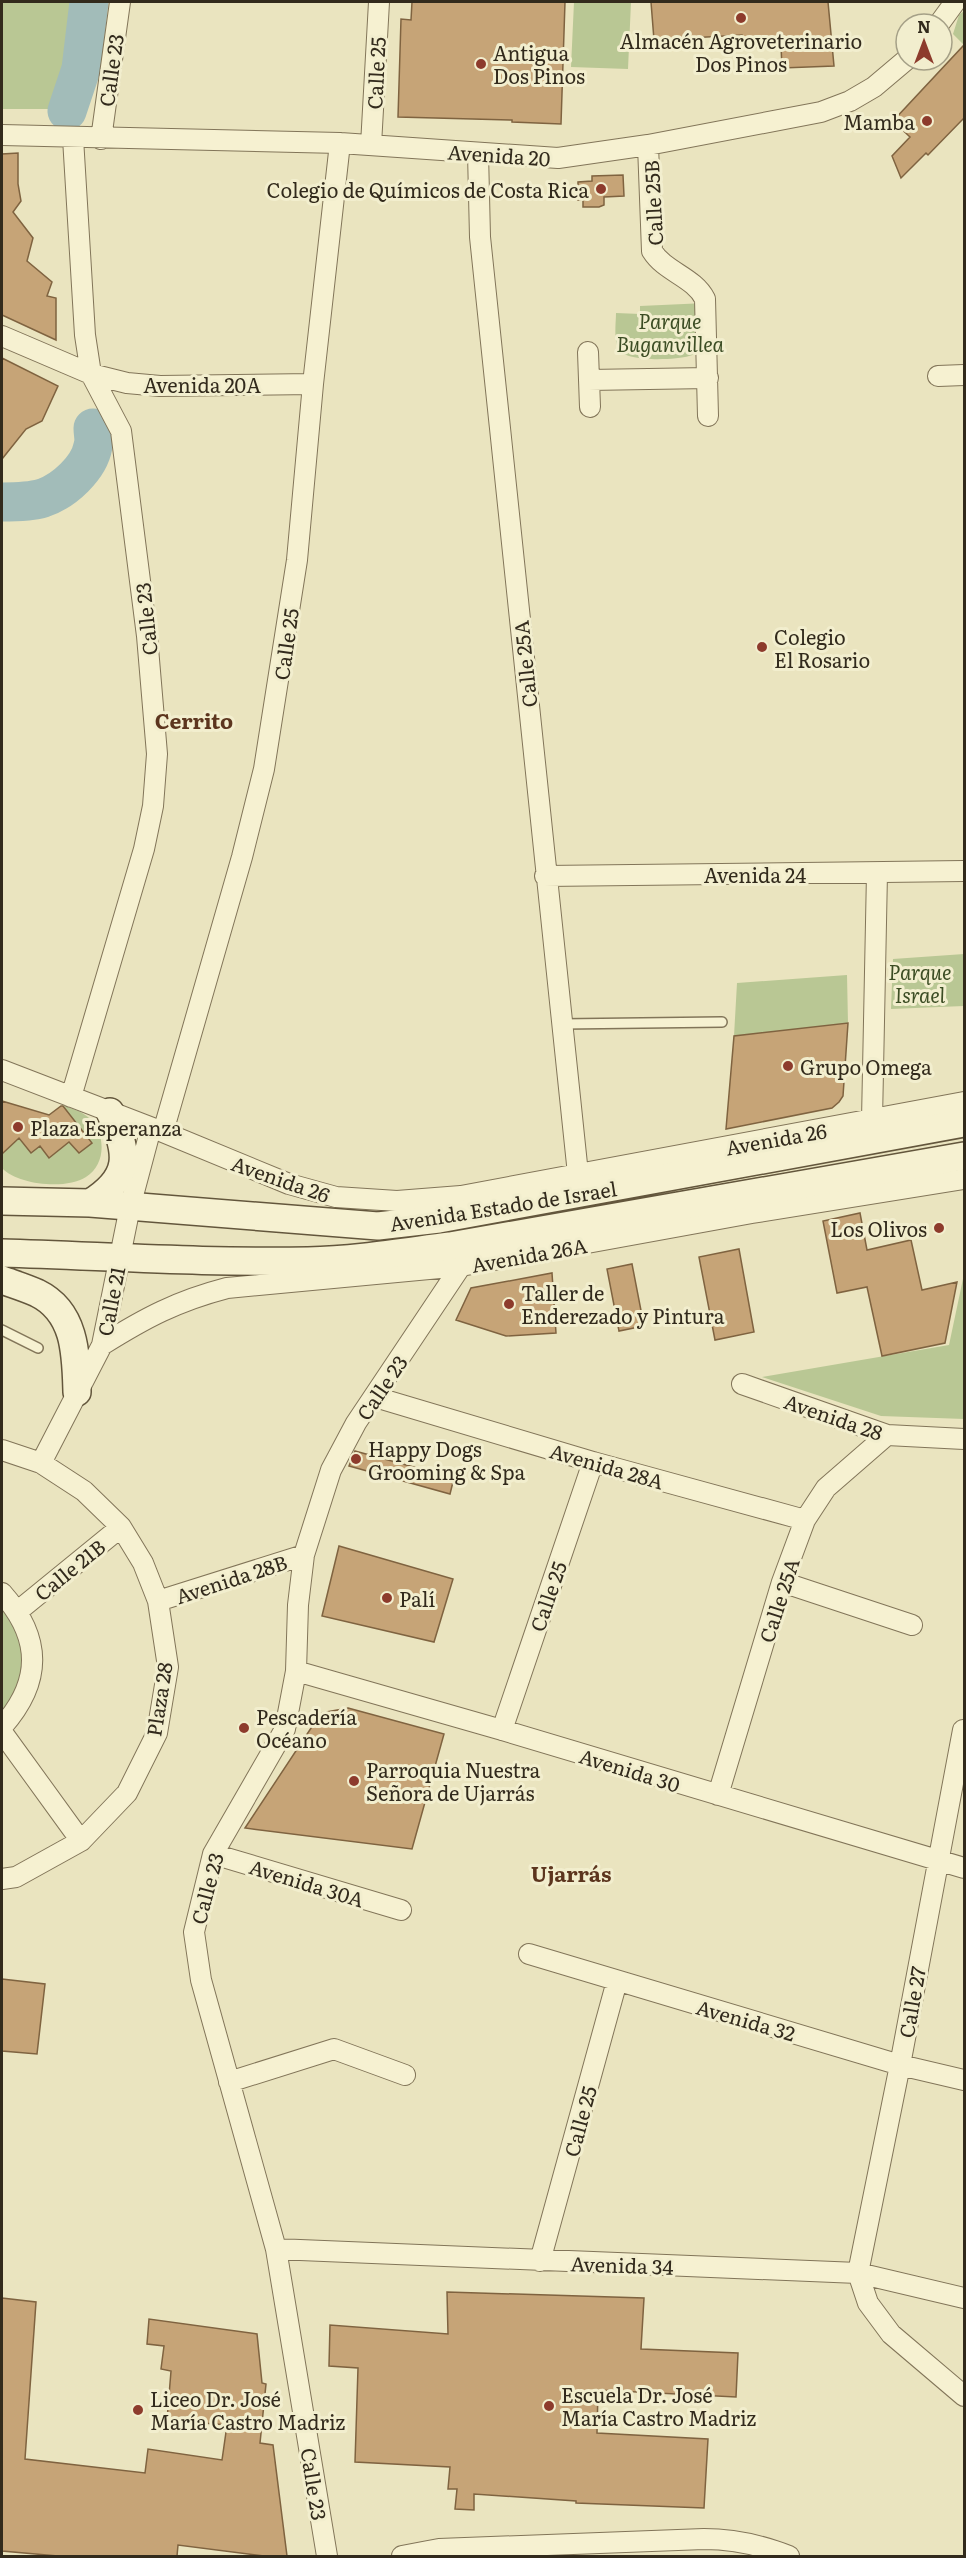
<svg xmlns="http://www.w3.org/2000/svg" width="966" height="2558" font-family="Literata,serif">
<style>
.green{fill:#b9c794}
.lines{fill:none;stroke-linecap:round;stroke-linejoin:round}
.river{stroke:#a2bcb9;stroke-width:39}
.building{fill:#c6a477;stroke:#7f6340;stroke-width:1.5}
.lane-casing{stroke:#827559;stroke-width:12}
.street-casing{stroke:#827559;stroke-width:22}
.secondary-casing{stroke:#63563c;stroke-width:30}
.lane{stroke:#f6f1d1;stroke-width:9}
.street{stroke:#f6f1d1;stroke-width:20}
.secondary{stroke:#f6f1d1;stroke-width:27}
.poi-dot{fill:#8d3b2c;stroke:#f2eece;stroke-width:2}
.labels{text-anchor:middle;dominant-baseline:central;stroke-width:6;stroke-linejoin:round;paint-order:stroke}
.poi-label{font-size:20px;fill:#322a1c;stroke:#f2eece;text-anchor:start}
.street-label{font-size:20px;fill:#322a1c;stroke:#f2eece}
.park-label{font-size:20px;font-style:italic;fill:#3c4d24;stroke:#f2eece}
.neighbourhood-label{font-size:21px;font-weight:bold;fill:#5c351e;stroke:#f2eece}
</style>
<rect width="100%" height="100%" fill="#eae4bf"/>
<path class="green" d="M2 2H83L75 63 53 109H2Z
M574 2H631L628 69 571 67Z
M964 11V45L953 34 959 15Z
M706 303 702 349C698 352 694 355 689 356 676 360 629 362 620 351 613 342 616 324 616 313L640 314V306Z
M964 954V1006L891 1009 893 959Z
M847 975 848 1023 734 1036 737 983Z
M62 1105C70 1108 81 1111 88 1117 106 1132 107 1164 86 1177 66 1190 18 1185 2 1168V1155L19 1138 30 1152 40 1146 49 1158 69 1142 79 1153 92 1143Z
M964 1274V1419L881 1416 762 1377 949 1345Z
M2 1605C31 1649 32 1673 2 1716Z"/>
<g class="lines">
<path class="river" d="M67 111 81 69 89 2
M2 502C15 502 30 502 43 498 64 491 89 468 93 446 95 441 93 434 93 428"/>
</g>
<path class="building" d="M412 2H565L561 124 512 122V120L398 117 401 19 411 20Z
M651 2H828L834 66 782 68 781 46 744 48 742 35 654 40Z
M964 45V118L928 155 926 153 901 178 892 156 910 137 893 121Z
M18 153V184L21 201 13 212 33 238 27 261 52 282 47 296 56 298V340L2 315V154Z
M623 175 624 196 604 197V205L599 207H583V200H578V182L592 181V176Z
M2 358 58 386 42 421 26 429 2 459Z
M848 1023 843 1096 839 1102 832 1108 726 1129 734 1036Z
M2 1101 49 1115 61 1106H63L92 1143 79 1153 69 1142 49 1158 40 1146 31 1153 19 1138 2 1154Z
M860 1213 867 1250 911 1240 922 1290 957 1282 945 1343 882 1356 867 1287 837 1293 823 1221Z
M739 1249 754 1332 715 1340 699 1257Z
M632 1264 644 1326 619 1331 607 1269Z
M552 1273 556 1333 506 1336 456 1320 471 1288Z
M355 1451 454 1478 450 1494 349 1466Z
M339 1546 453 1579 434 1642 322 1616Z
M348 1708 444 1734 412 1849 245 1828 321 1713Z
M2 1979 45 1984 37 2054 2 2051Z
M447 2292 644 2298 641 2349 738 2353 736 2397 598 2390 597 2433 708 2439 704 2508 576 2503V2501L474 2494V2510L455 2509 457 2489H448L450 2467 355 2462 358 2368 329 2366 330 2325 448 2334Z
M2 2298 36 2302 25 2459 145 2473 148 2449 222 2460 227 2425 167 2420 171 2371 161 2369 164 2346 147 2344 149 2319 257 2334 262 2383 266 2384 260 2443 273 2445 287 2556H264L178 2545 177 2556H58L2 2551Z"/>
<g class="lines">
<defs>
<path id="lane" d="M562 1024 722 1022
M2 1330 38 1348"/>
<path id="street" d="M939 24 955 2
M2 135 340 143 558 158 648 145 821 112 850 101 874 87 906 60
M101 139 120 2
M371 145 379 2
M648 145 652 251C665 272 694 277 705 299L708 416
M478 153 480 237 578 1174
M2 336 91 374 127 383 160 386 313 384
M588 352 590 407
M938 376 964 375
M589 380 708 378
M545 876 964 871
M2 1070 163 1132 289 1184 336 1197 397 1201 461 1196 964 1102
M71 1097 144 849 153 806 157 754 147 636 121 431 91 374 85 335 73 138
M872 1120 877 873
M163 1132 242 857 264 769 297 560 313 384 340 143
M102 1345C145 1318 177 1301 227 1288L461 1266 752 1213 964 1179
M742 1384 887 1435 964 1439
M375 1397 593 1462 805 1520
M2 1450 41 1463 84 1491 121 1527 143 1563 158 1601 168 1667 157 1733 127 1793 81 1841 16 1877 2 1879
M41 1463 102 1345 130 1207 151 1128
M782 1582 912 1625
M2 1593C42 1638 42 1682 2 1727
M158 1601 304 1555
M18 1611 121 1527
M296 1671 502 1730 964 1868
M502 1730 593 1462
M963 1730 900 2065 858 2273 868 2303 891 2334 964 2396
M2 1732 81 1841
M718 1795 782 1582 805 1520 826 1488 887 1435
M213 1854 401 1910
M529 1954 900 2065 964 2080
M229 2082 334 2049 405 2075
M276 2249 858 2273 964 2298
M540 2261 617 1981
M327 2556 276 2249 201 1980 194 1932 213 1854 285 1729 296 1671 298 1605 304 1555 331 1470 356 1423 461 1266
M402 2556 439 2549 704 2539C735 2539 761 2545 789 2556"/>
<path id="secondary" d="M2 1201 90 1203 378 1226 439 1219 964 1123
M90 1203C132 1177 129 1153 110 1112
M2 1253C104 1256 206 1263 308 1261 356 1260 403 1252 450 1246L964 1156
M2 1280C13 1284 26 1288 37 1293 76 1312 76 1355 77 1392"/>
</defs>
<use href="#lane" class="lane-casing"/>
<use href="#street" class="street-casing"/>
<use href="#secondary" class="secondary-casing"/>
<use href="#lane" class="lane"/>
<use href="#street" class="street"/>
<use href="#secondary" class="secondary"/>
</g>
<g class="poi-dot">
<circle cx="741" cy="18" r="6"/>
<circle cx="481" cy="64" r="6"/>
<circle cx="927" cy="121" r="6"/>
<circle cx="601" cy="189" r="6"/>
<circle cx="762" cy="647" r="6"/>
<circle cx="788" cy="1066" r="6"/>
<circle cx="18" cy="1127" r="6"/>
<circle cx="939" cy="1228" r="6"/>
<circle cx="509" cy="1304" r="6"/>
<circle cx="356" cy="1459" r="6"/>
<circle cx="387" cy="1598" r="6"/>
<circle cx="244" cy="1728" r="6"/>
<circle cx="354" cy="1781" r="6"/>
<circle cx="549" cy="2406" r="6"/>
<circle cx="138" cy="2410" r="6"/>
</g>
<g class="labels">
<g class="poi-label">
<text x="741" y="40" text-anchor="middle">Almacén Agroveterinario<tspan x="741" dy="23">Dos Pinos</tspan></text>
<text x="493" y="52">Antigua<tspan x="493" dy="23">Dos Pinos</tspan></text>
<text x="915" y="121" text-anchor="end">Mamba</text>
<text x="589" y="189" text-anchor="end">Colegio de Químicos de Costa Rica</text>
<text x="774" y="636">Colegio<tspan x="774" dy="23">El Rosario</tspan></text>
<text x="800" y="1066">Grupo Omega</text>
<text x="30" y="1127">Plaza Esperanza</text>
<text x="927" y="1228" text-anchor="end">Los Olivos</text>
<text x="521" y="1292">Taller de<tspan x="521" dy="23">Enderezado y Pintura</tspan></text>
<text x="368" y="1448">Happy Dogs<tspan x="368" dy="23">Grooming &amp; Spa</tspan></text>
<text x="399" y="1598">Palí</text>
<text x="256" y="1716">Pescadería<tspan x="256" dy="23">Océano</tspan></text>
<text x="366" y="1769">Parroquia Nuestra<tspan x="366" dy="23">Señora de Ujarrás</tspan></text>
<text x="561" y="2394">Escuela Dr. José<tspan x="561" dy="23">María Castro Madriz</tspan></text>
<text x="150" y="2398">Liceo Dr. José<tspan x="150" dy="23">María Castro Madriz</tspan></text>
</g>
<g class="street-label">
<text transform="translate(110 70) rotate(-82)">Calle 23</text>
<text transform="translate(375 73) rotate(-87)">Calle 25</text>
<text transform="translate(499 154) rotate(4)">Avenida 20</text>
<text transform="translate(652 203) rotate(-93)">Calle 25B</text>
<text x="202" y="384">Avenida 20A</text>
<text transform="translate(145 619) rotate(-96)">Calle 23</text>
<text transform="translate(285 644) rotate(-82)">Calle 25</text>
<text transform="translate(524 664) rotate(-96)">Calle 25A</text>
<text x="755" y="874">Avenida 24</text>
<text transform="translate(776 1138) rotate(-10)">Avenida 26</text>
<text transform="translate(281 1178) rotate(19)">Avenida 26</text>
<text transform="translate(503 1205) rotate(-9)">Avenida Estado de Israel</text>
<text transform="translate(529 1254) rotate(-10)">Avenida 26A</text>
<text transform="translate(110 1301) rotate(-79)">Calle 21</text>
<text transform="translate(381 1387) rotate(-56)">Calle 23</text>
<text transform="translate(834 1416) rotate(19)">Avenida 28</text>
<text transform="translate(607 1465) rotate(16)">Avenida 28A</text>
<text transform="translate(69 1569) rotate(-39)">Calle 21B</text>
<text transform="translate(231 1578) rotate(-18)">Avenida 28B</text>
<text transform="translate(547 1596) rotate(-71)">Calle 25</text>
<text transform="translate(778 1600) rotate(-72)">Calle 25A</text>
<text transform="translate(158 1699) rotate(-81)">Plaza 28</text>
<text transform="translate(630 1769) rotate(17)">Avenida 30</text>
<text transform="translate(307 1882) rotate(17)">Avenida 30A</text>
<text transform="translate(206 1888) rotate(-75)">Calle 23</text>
<text transform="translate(911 2002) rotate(-80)">Calle 27</text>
<text transform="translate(746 2019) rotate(16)">Avenida 32</text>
<text transform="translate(579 2121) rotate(-75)">Calle 25</text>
<text transform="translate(622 2264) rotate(2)">Avenida 34</text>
<text transform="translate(315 2484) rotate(81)">Calle 23</text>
</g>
<g class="park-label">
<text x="670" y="320">Parque<tspan x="670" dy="23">Buganvillea</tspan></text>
<text x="920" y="971">Parque<tspan x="920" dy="23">Israel</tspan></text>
</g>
<g class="neighbourhood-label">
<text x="194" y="719">Cerrito</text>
<text x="571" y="1872">Ujarrás</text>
</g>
</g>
<rect width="966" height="2558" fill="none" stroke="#322a1c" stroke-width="6"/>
<g transform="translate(924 42)"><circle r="28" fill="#f2eece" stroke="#a5a087" stroke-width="1.5"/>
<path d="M0-4.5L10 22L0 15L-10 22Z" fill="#8d3b2c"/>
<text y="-9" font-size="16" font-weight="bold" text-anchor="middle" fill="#322a1c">N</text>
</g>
</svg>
